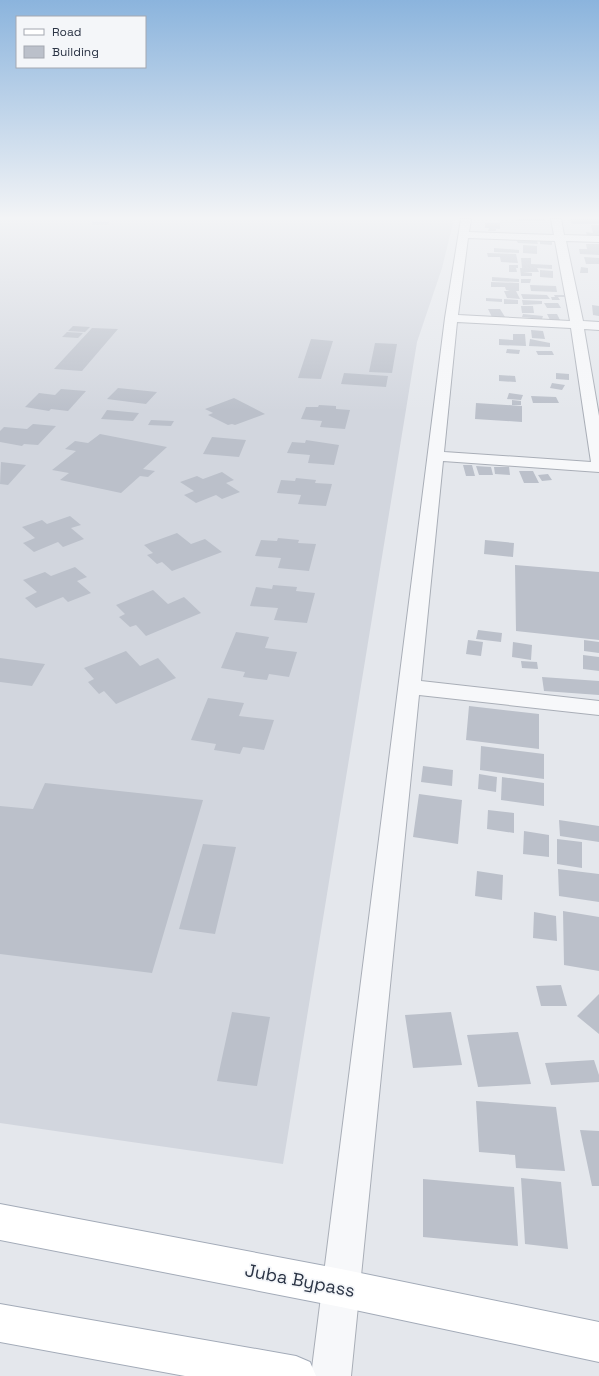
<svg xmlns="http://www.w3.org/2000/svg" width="599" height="1376" font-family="'Space Grotesk',sans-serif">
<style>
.built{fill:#d2d6de}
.building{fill:#bbc0ca}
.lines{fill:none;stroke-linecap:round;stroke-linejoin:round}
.street-casing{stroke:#a9aeb7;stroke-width:2}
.primary-casing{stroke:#a3abb8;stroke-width:2}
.street{fill:#f7f8fa;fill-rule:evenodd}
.primary{fill:#fff;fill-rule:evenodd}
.labels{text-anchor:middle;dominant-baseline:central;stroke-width:3.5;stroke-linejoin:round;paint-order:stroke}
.near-street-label{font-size:18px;fill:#2b3445;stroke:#f4f6f9}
</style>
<rect width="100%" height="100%" fill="#e4e7ec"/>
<path class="built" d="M0 219H454L442 268 417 342 283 1164 0 1123Z"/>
<path class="building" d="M517 219H544L546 221H518Z
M570 219H599V224H572Z
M92 222H109V225H92Z
M485 223H500V229L490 228 496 229V231H488L489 228H485Z
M591 225H599V237L587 236 586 232 593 233Z
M517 241H537L538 244 518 243Z
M540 241H552V245L540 244Z
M586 244H599V255L580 254 579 249H587Z
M523 245 537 246V254L523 253Z
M494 248 519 250V253L494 252Z
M487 253 516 254 518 263 501 262 500 257H488Z
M584 257 599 258V264H586Z
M521 258H531V264L552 265V269L537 268 539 272H523L532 273V276H521L520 268H535H522Z
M509 265H518V268H516L517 272H509Z
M581 267 588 268V273H580Z
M540 270 553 271V278L540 277Z
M492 277 519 279V282L492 281Z
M521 279H531L530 283H521Z
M491 282 519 283V291H516L520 299 507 298 504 291H510L506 290 505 287H491Z
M530 285 556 286 557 292 531 291Z
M521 294 547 295 550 299H523Z
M554 295H564L565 297H558L560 300H552L551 297H555Z
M486 298 502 299V302L486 301Z
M504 299 518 300V304H504Z
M522 300 542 301V304L523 305Z
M544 303H558L561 308H547Z
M592 305 599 306V316L593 315Z
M521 306H533L534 313H522Z
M488 309H500L505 317H492Z
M523 314 543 316 542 319 522 317Z
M547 314H557L560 320H550Z
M73 326 90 327 85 332 68 331Z
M92 328 118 329 82 371 54 369Z
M531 330 543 331 545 339 532 338Z
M67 332 83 333 78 338 62 337Z
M513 334H525L526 346 499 345V339L513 340Z
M311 339 333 341 321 379 298 378Z
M530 339 550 343V347L529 346Z
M375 343 397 344 392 373 369 372Z
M507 349 520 350 519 354 506 353Z
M536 351H552L554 355H538Z
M344 373 388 376 386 387 341 384Z
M556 373 569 374V380L556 379Z
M499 375 515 376 516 382 499 381Z
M552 383 565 385 562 390 550 388Z
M118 388 157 392 146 404 107 399Z
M61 389 86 391 68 411 51 409 49 411 25 407 39 393 55 395Z
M509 393 523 395 521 400 507 399Z
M531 396 556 397 559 403H533Z
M234 398 265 414 235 425 232 424 228 425 208 415 213 413 205 409Z
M512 400 521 401V405H512Z
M476 403 522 406V422L475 419Z
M319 405 336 406V409L350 410 345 429 320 427 322 421 301 419 306 407H318Z
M107 410 139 413 133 421 101 419Z
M151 420 174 421 171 426 148 425Z
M33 424 56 426 38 445 24 444 22 446 0 442V431L4 427 27 429Z
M100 434 167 447 143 469 155 471 148 477 140 476 121 493 60 480 69 473 52 470 76 451 65 449 75 441 88 443Z
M212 437 246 440 239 457 203 454Z
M306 440 339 445 334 465 308 463 310 455 287 453 292 442 305 443Z
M1 462 26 465 8 485 0 484Z
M463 465H472L475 476H466Z
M476 466 491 467 493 475H479Z
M494 467H509L510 475 495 474Z
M519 471H533L539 483H524Z
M222 472 234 480 226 483 240 492 222 499 216 495 196 503 184 495 194 491 180 482 197 476 203 479Z
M548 474 552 480 542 481 538 475Z
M296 478 316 480 315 483 332 484 326 506 298 504 301 495 277 493 281 480 295 481Z
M70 516 81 525 71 528 84 539 63 547 58 542 34 552 23 543 35 538 22 527 42 520 47 524Z
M177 533 191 544 205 539 222 552 172 571 162 562 157 564 147 555 153 553 144 545Z
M278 538 299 540 298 543 316 544 309 571 278 568 281 558 255 556 261 540 277 541Z
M485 540 514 543 513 557 484 554Z
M515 565 599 572V640L516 631Z
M75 567 87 577 77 581 91 593 68 602 63 597 36 608 25 598 37 592 23 580 45 572 51 576Z
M273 585 297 587 296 591 315 593 307 623 274 620 278 608 250 606 256 587 272 589Z
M153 590 168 604 184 597 201 613 146 636 136 625 130 627 119 617 125 614 116 605Z
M478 630 502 633 501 642 476 639Z
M236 632 269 637 265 648 297 652 289 677 269 674 267 680 243 677 245 672 221 668Z
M468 640 483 642 481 656 466 654Z
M584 640 599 642V653L584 651Z
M513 642 532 645 531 660 512 657Z
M126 651 140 666 158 658 176 678 116 704 104 691 99 694 88 682 94 679 84 668Z
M583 655 599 657V671L583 669Z
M0 658 45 664 32 686 0 682Z
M521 661 537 662 538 669 522 668Z
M542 677 599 681V695L544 691Z
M208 698 244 703 239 716 274 720 264 750 243 747 240 754 214 750 216 744 191 740Z
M469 706 539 714V749L466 740Z
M481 746 544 754V779L480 770Z
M423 766 453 770 452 786 421 782Z
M479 774 497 777 496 792 478 789Z
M502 777 544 783V806L501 800Z
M45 783 203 800 152 973 0 954V806L33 809Z
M419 794 462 800 458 844 413 837Z
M488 810 514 813V833L487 829Z
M559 820 599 826V842L560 836Z
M524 831 549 835V857L523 854Z
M557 839 582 842V868L557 864Z
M203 844 236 847 215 934 179 929Z
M558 869 599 874V902L559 896Z
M477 871 503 875 502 900 475 896Z
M563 911 599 917V971L564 965Z
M534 912 556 916 557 941 533 938Z
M561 985 567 1006H541L536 986Z
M599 994V1034L577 1016Z
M232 1012 270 1017 257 1086 217 1081Z
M451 1012 462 1065 413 1068 405 1015Z
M518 1032 531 1084 478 1087 467 1035Z
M594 1060 599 1075V1082L551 1085 545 1063Z
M476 1101 556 1107 565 1171 516 1168 515 1155 479 1152Z
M580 1130 599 1131V1186H592Z
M521 1178 561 1182 568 1249 525 1244Z
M423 1179 514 1187 518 1246 423 1237Z"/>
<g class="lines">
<defs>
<path id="street" d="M461 219H471L469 232 554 235 551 219H561L564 235 599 236V242L566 241 583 321 599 322V330L584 329 599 416V472L443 461 421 681 599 701V715L419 695 351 1376H311L445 318ZM468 238 555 241 570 321 458 315ZM457 322 571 328 591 462 444 452Z"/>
<path id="primary" d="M0 1204 341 1269 599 1322V1362L341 1307 0 1240Z
M0 1304 296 1356 310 1362 316 1376H185L0 1342Z"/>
</defs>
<use href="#street" class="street-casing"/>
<use href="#primary" class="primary-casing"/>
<use href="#street" class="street"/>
<use href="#primary" class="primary"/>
</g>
<linearGradient id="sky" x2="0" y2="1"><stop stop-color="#8bb4dd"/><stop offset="0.53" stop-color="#f3f4f6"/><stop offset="1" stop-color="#f3f4f6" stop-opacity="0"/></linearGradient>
<rect width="599" height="411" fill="url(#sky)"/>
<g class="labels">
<g class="near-street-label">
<text transform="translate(300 1280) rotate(11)">Juba Bypass</text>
</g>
</g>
<rect x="16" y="16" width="130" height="52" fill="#f4f6f9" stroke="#a4a8b1"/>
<rect x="24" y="29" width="20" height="6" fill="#ffffff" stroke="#a4a8b1"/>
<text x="52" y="36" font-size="12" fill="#2b3445">Road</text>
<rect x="24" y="46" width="20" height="12" fill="#bbc0ca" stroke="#a4a8b1"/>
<text x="52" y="56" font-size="12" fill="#2b3445">Building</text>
</svg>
